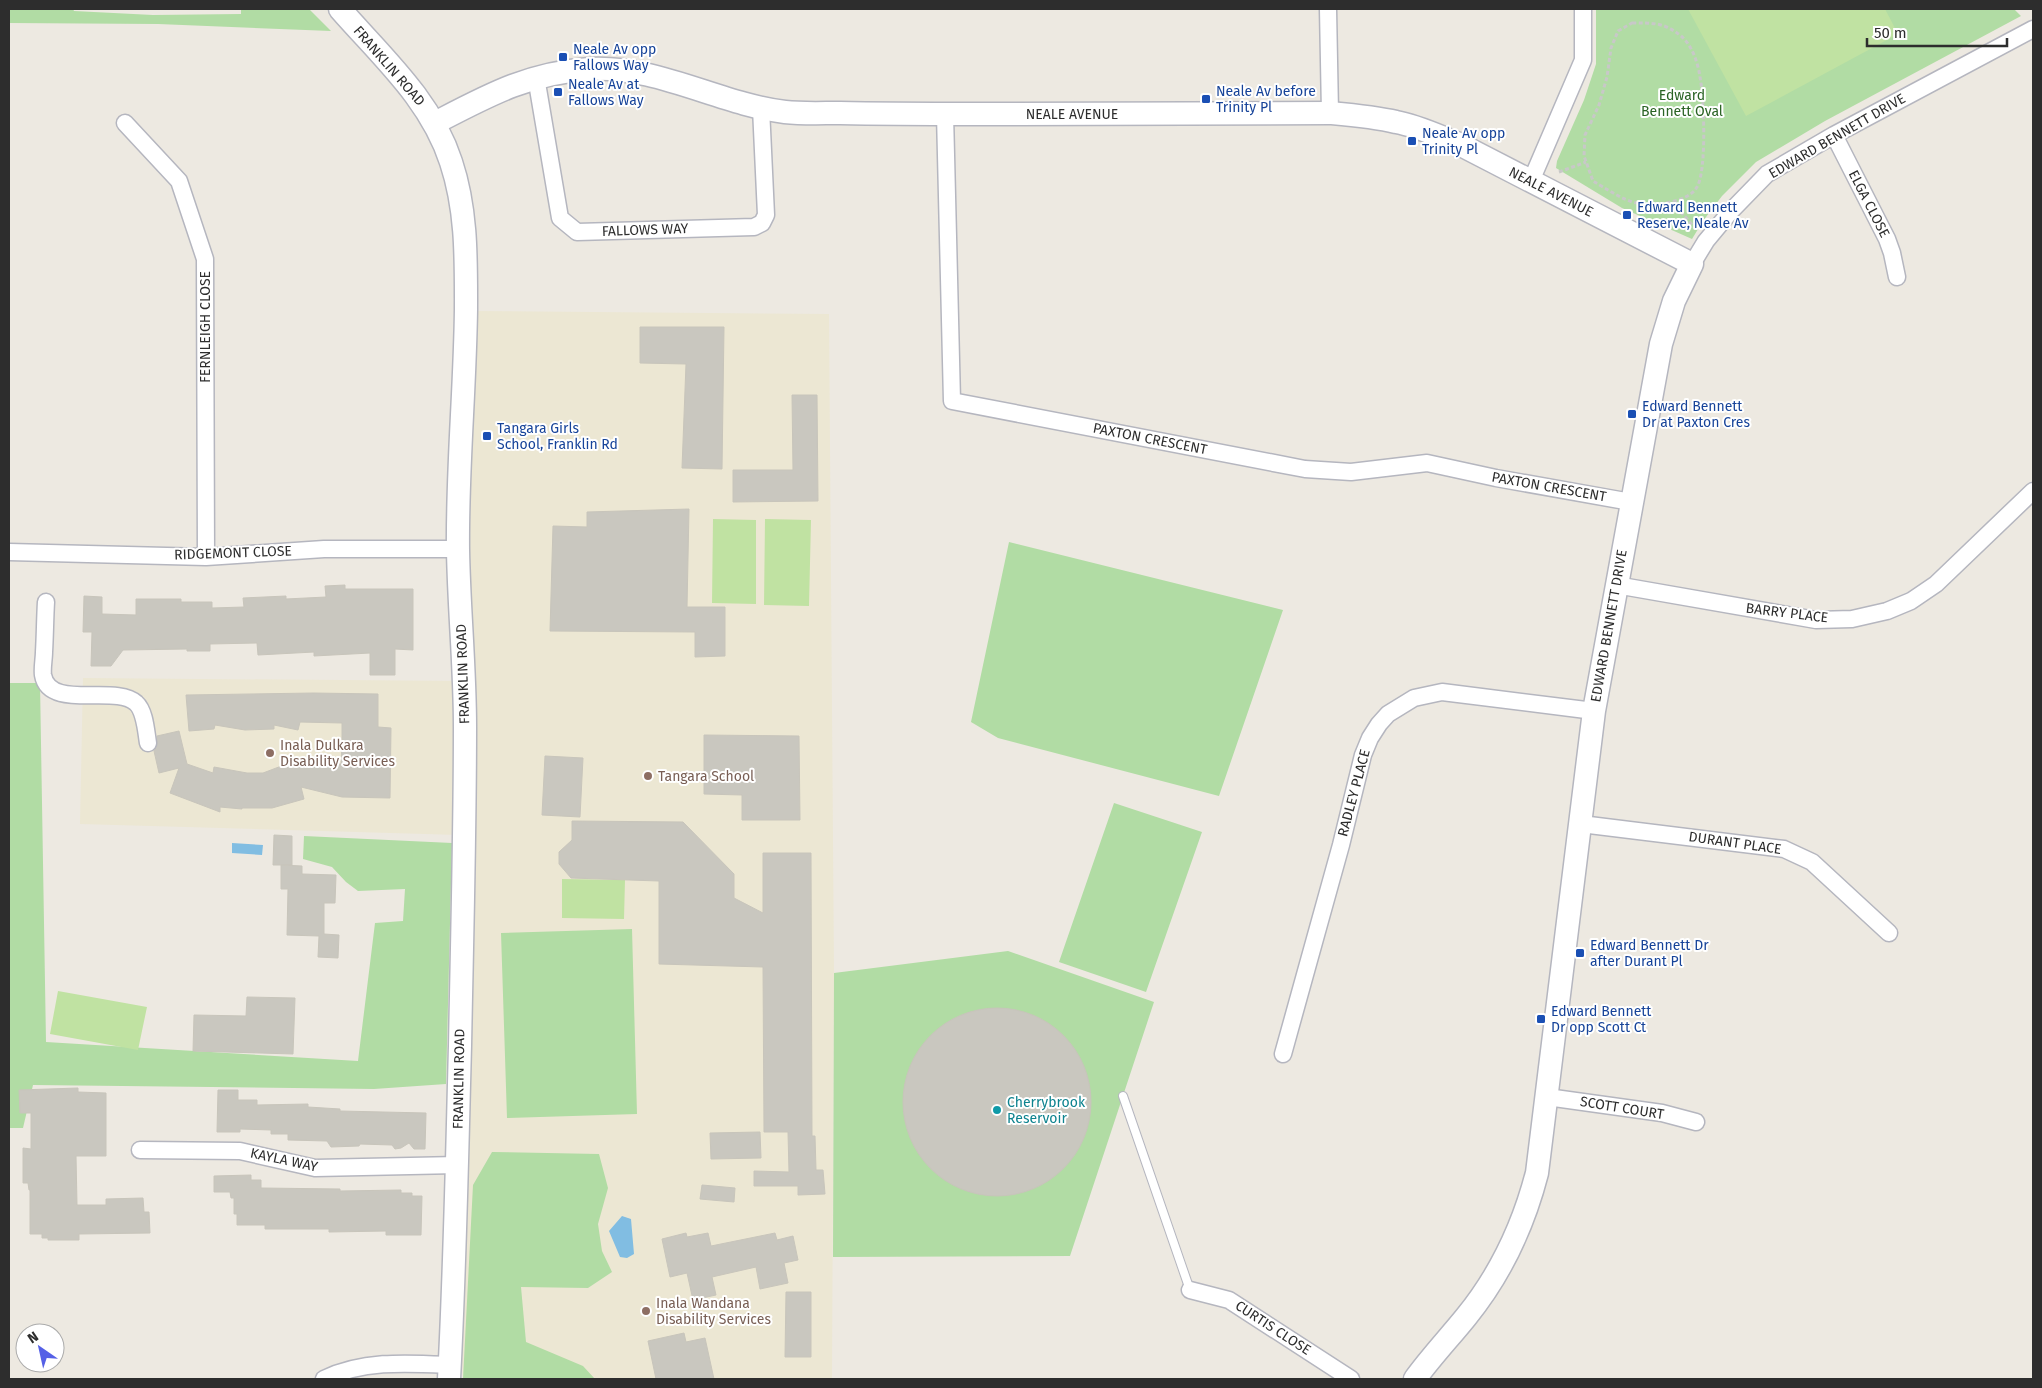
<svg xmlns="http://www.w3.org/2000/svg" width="2042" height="1388" font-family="'Fira Sans',sans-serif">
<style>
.education{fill:#ece7d3}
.green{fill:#b1dca4}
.pitch{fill:#c0e2a2}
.water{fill:#81bde2}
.building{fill:#c9c7bf;stroke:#c8c5bb}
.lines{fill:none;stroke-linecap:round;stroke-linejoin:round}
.lane-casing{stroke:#b5b6bf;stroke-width:10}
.street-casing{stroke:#b5b6bf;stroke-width:19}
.secondary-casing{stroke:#b5b6bf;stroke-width:25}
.path{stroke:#c8c8c8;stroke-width:3;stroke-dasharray:4 2.5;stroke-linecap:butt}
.lane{stroke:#fff;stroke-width:8}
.street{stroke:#fff;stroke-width:16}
.secondary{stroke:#fff;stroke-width:22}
.transit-dot{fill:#1a4fb4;stroke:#fff;stroke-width:2}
.education-dot{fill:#8d6e63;stroke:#fff;stroke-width:2}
.culture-dot{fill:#0f9aa8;stroke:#fff;stroke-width:2}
.labels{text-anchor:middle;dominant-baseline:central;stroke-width:4;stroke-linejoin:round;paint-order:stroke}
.transit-label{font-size:14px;fill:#164399;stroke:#fff;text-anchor:start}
.street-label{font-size:14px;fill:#2d2d2d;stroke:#fff}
.park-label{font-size:14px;fill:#2a6324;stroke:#fff}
.education-label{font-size:14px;fill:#785e54;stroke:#fff;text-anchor:start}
.culture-label{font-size:14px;fill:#0d838f;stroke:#fff;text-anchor:start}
</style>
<rect width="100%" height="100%" fill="#ede9e1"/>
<path class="education" d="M466 311 829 314 834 973 832 1379H463L456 1249Z
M83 678 460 681 459 835 80 824Z"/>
<path class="green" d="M9 9H73L74 11 153 15 241 14V9H309L331 31 158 24 9 23Z
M1596 9H2014L2021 16 1825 121 1756 162 1722 196 1703 221 1692 239 1622 208 1556 168 1557 161 1584 100 1596 64Z
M1009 542 1283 610 1219 796 998 738 971 722Z
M9 683H40L46 1042 358 1061 375 923 403 921 405 889 358 891 346 882 332 867 303 859 304 836 452 843 446 1084 374 1089 33 1085 23 1128H9Z
M1114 803 1202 832 1146 992 1059 962Z
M632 929 637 1114 507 1118 501 933Z
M1008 951 1154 1002 1070 1256 833 1257 834 973Z
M492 1152 599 1154 608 1188 598 1224 602 1251 612 1272 588 1288 521 1287 526 1342 583 1366 595 1379H463L473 1185Z"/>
<path class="pitch" d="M1688 9H1885L1898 34 1746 116Z
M713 519 756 520V604L712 603Z
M765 519 811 520 809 606 764 605Z
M562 879 625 880 624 919 562 918Z
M58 991 147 1007 138 1050 50 1034Z"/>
<path class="water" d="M232 843 263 845 262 855 232 853Z
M622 1216 631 1219 634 1254 627 1258 620 1257 609 1231Z"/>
<path class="building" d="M640 327H724L722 469 682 468 686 364 640 363Z
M792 395H817L818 501 733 502V470H793Z
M689 509 687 607H725V656L695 657V632L550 631 553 526 587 527V512Z
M345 585V589H413V650L395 649V675H370V653L314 656V652L258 655 257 643 210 644V651H187V649L123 650 111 666H91L92 632H83L84 596 102 597V614L136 615V599H181V602H212V608L244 607 243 598 286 596V599L326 597 325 586Z
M313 693 378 694V727L391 728 390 798 342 797 301 787 304 799 272 808H242V809L220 807V812L170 793 179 768 159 773 154 751 157 746V736L179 731 187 764 213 773 214 767 247 773H263L292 762 341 764 342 745 350 742 342 740V723L300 722 298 730 274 725V729L245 730 215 725 214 729 189 731 186 695Z
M704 735 799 736 800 820H742V795L704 794Z
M545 756 583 758 580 817 542 815Z
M572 821 683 822 734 874V898L763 913V853H811L812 1136H815L816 1170H823L825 1194 798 1195V1186H754V1171L789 1172 788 1132H764L763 967 659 964V881L571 878 559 864V852L572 840Z
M274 835 292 836V865H273Z
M281 865 302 866V874L336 875 335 903H324V934L339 935 338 958 318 957 319 936 287 935 288 889H281Z
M247 997 295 998 293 1054 193 1051 194 1015 246 1016Z
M903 1102a94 94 0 1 1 188 0a94 94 0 1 1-188 0Z
M78 1088V1092L106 1093V1156H76L77 1205H106V1199L143 1198 144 1212H149L150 1233 79 1234V1240H48V1238H42V1234H30V1190H29L28 1183H23V1148L31 1149V1113H20L19 1090Z
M218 1090H238V1100H257V1105L308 1104V1107L340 1109V1111L426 1113 425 1149H414L409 1143 401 1148 395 1149 392 1145 360 1144 359 1146 331 1147 327 1141 288 1140V1134H271V1130L240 1129V1132H217Z
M760 1132 761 1158 711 1159 710 1133Z
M251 1175V1180H261V1188L340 1189V1191L401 1190V1193H412V1196H422L421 1235H386V1231L329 1232V1229H265V1225H237V1214H234V1198H231L230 1192H214V1176Z
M702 1185 735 1188 734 1202 700 1199Z
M686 1233 687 1237 708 1233 711 1246 775 1233 777 1240 793 1236 798 1260 784 1263 788 1283 760 1289 756 1267 712 1277 716 1295 693 1300 687 1273 670 1277 662 1239Z
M786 1292H811V1357H785Z
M684 1333 686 1342 705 1338 714 1379H656L648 1341Z"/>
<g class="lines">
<defs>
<path id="lane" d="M1123 1096 1190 1290"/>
<path id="street" d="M1328 9 1330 113
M536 77 560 218 577 232 754 227 762 223 766 215 761 108
M945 114 952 401 1305 469 1351 472 1427 463 1496 478 1631 502
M125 123 179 181 205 259 206 557
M1834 135 1887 239 1892 253 1897 277
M1531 181 1583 60V9
M1692 264 1706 241 1731 211 1767 174 1834 135 2033 29
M9 552 206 557 324 549H458
M1616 585 1816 620 1852 619 1887 611 1911 601 1936 584 2033 491
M46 602C45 619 45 635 44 652 44 659 42 668 43 675 49 711 116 684 136 703 145 711 146 731 148 743
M1581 824 1784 849 1812 862 1889 933
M1283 1054 1341 845 1363 755 1370 738 1379 724 1388 714 1414 698 1442 692 1594 711
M1547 1097 1662 1113 1696 1122
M140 1150 240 1151 315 1168 458 1165
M1190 1290 1229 1300 1351 1379
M324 1379C363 1360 407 1363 450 1365"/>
<path id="secondary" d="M340 9C382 57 431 100 451 162 467 210 466 259 466 309 465 390 457 470 458 550 459 609 465 668 465 727 465 834 462 940 460 1046 457 1157 455 1268 449 1379
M435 123C487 96 528 73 589 69 657 65 719 104 785 112 803 114 822 113 840 113 886 114 932 114 977 114 1095 114 1213 113 1330 113 1352 115 1375 117 1396 122 1418 126 1438 136 1459 144L1692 264 1674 301 1661 344 1594 711 1537 1173C1523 1227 1501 1274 1466 1317 1449 1338 1431 1357 1415 1379"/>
</defs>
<use href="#lane" class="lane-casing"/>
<use href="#street" class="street-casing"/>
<use href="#secondary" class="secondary-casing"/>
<path class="path" d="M1632 23C1652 23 1664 22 1681 36 1692 45 1698 63 1700 77 1704 97 1707 170 1697 187 1688 203 1654 206 1637 203 1624 201 1605 188 1593 181L1584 156 1585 135 1599 105 1607 77 1611 48 1618 31Z
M1559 172 1586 162
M1672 202 1696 229"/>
<use href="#lane" class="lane"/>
<use href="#street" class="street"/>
<use href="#secondary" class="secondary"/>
</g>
<g class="transit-dot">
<rect x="558" y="52" width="10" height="10" rx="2.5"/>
<rect x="553" y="87" width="10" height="10" rx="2.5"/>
<rect x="1201" y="94" width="10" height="10" rx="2.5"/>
<rect x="1407" y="136" width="10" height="10" rx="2.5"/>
<rect x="1622" y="210" width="10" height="10" rx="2.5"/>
<rect x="1627" y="409" width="10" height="10" rx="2.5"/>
<rect x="482" y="431" width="10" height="10" rx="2.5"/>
<rect x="1575" y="948" width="10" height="10" rx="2.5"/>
<rect x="1536" y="1014" width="10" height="10" rx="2.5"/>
</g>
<g class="education-dot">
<circle cx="270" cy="753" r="5"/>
<circle cx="648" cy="776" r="5"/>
<circle cx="646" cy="1311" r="5"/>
</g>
<circle class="culture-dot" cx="997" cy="1110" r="5"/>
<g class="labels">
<g class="transit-label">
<text x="573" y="49">Neale Av opp<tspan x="573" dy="16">Fallows Way</tspan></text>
<text x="568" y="84">Neale Av at<tspan x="568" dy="16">Fallows Way</tspan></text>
<text x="1216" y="91">Neale Av before<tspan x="1216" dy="16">Trinity Pl</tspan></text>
<text x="1422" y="133">Neale Av opp<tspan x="1422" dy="16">Trinity Pl</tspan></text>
<text x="1637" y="207">Edward Bennett<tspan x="1637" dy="16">Reserve, Neale Av</tspan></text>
<text x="1642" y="406">Edward Bennett<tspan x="1642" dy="16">Dr at Paxton Cres</tspan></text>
<text x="497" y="428">Tangara Girls<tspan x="497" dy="16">School, Franklin Rd</tspan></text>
<text x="1590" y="945">Edward Bennett Dr<tspan x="1590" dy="16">after Durant Pl</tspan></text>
<text x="1551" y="1011">Edward Bennett<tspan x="1551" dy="16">Dr opp Scott Ct</tspan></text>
</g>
<g class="street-label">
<text transform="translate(389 66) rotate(49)">FRANKLIN ROAD</text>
<text x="1072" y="114">NEALE AVENUE</text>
<text transform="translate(1837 136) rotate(-30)">EDWARD BENNETT DRIVE</text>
<text transform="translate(1551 192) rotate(27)">NEALE AVENUE</text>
<text transform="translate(1869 204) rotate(63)">ELGA CLOSE</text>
<text transform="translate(645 230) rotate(-2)">FALLOWS WAY</text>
<text transform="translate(205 327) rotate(-90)">FERNLEIGH CLOSE</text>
<text transform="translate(1150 439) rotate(11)">PAXTON CRESCENT</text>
<text transform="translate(1549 487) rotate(10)">PAXTON CRESCENT</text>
<text transform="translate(233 553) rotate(-2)">RIDGEMONT CLOSE</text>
<text transform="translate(1787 613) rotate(7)">BARRY PLACE</text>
<text transform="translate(1609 626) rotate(-80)">EDWARD BENNETT DRIVE</text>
<text transform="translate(463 674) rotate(-92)">FRANKLIN ROAD</text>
<text transform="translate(1354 793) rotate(-75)">RADLEY PLACE</text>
<text transform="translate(1735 843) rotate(8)">DURANT PLACE</text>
<text transform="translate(459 1079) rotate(-89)">FRANKLIN ROAD</text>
<text transform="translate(1622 1108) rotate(9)">SCOTT COURT</text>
<text transform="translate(284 1160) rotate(12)">KAYLA WAY</text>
<text transform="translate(1273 1328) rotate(33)">CURTIS CLOSE</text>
</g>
<g class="park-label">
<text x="1682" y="95">Edward<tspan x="1682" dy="16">Bennett Oval</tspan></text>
</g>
<g class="education-label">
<text x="280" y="745">Inala Dulkara<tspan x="280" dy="16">Disability Services</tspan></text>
<text x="658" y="776">Tangara School</text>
<text x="656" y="1303">Inala Wandana<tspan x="656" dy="16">Disability Services</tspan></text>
</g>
<g class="culture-label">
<text x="1007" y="1102">Cherrybrook<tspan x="1007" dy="16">Reservoir</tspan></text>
</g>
</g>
<rect width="2042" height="1388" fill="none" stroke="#2d2d2d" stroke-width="20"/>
<g transform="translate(40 1348) rotate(326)"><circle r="24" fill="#ffffff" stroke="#ababab"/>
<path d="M0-4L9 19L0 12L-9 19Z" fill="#5560e6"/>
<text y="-8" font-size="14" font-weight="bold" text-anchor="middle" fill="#2d2d2d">N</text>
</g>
<path d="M1867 38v8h140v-8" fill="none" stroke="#2d2d2d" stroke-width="2.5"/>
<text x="1874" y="38" font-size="15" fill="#2d2d2d" stroke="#ffffff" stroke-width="4" paint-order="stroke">50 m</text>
</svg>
